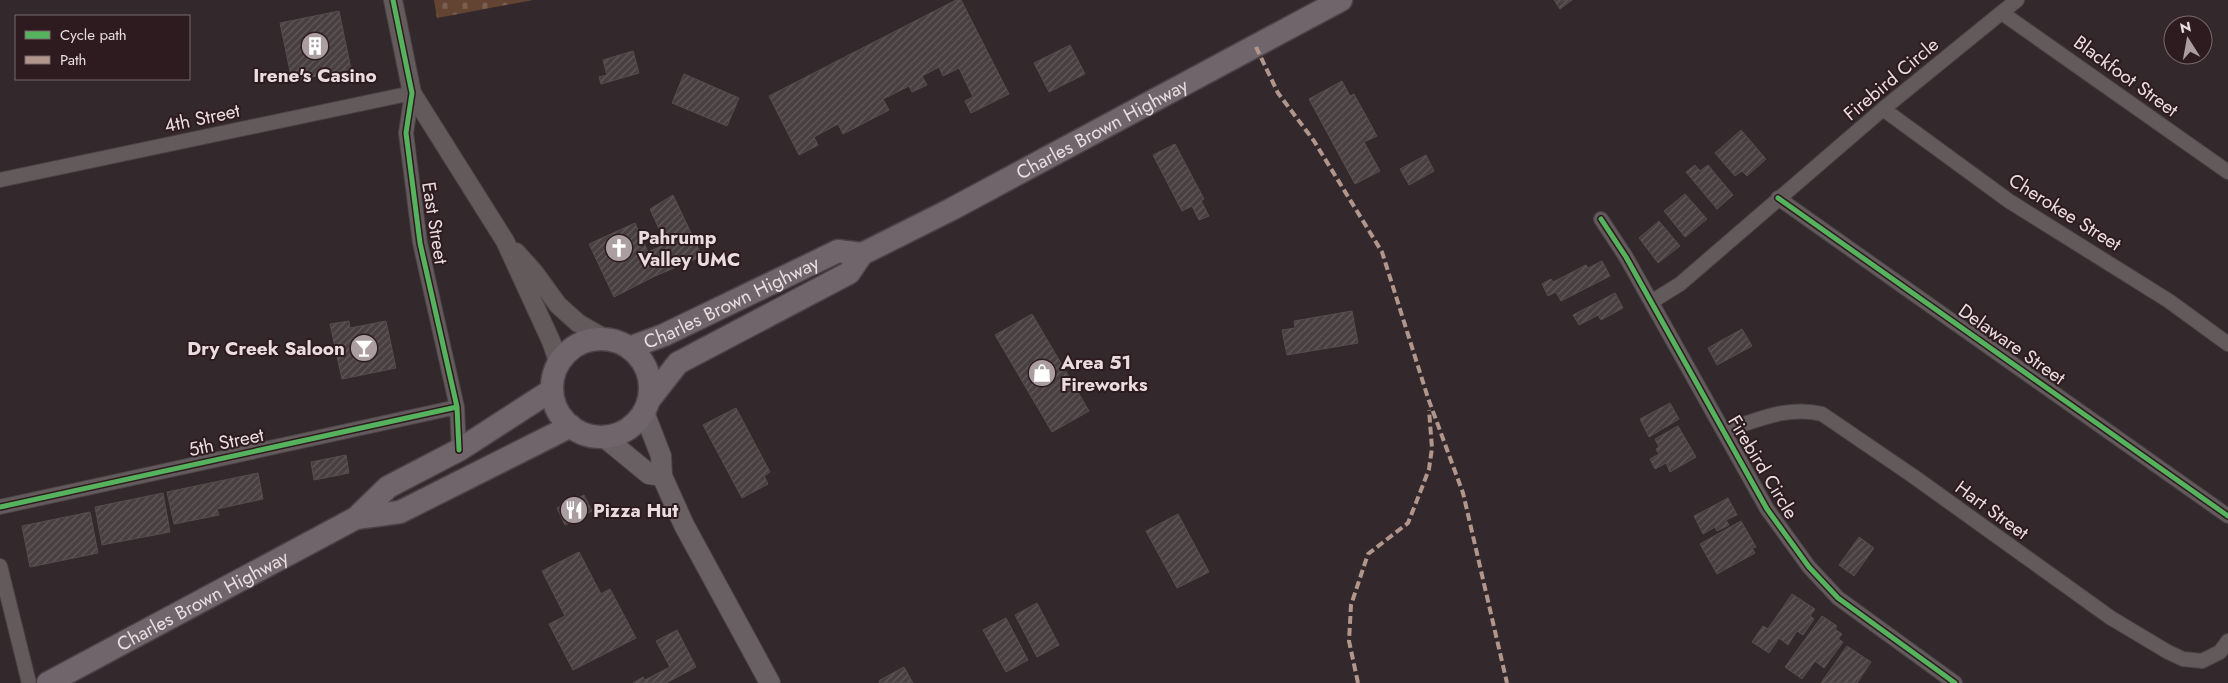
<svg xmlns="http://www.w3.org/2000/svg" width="2228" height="683" font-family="Jost,sans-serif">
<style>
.cemetery{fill:url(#cemetery-stones)}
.building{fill:url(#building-hatch);stroke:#564e4e}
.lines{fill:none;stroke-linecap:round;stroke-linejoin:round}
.minor-casing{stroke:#4c4346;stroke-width:16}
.tertiary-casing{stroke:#4c4346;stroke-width:20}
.secondary-casing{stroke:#4c4346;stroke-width:22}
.primary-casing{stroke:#4c4346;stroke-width:25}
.minor{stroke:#635a5c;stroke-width:14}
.tertiary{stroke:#635a5c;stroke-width:18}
.secondary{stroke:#696064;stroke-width:20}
.primary{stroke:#70656b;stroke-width:22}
.quiet{stroke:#b2968c;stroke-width:4;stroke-dasharray:8 4;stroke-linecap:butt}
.cycleway-casing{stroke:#2d1b20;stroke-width:8}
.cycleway{stroke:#56b35d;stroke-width:5}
.labels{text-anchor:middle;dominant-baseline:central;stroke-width:4;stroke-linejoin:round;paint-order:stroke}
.poi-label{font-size:19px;font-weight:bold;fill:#eadde0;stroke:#2d1b20;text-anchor:start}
.street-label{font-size:19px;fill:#eadde0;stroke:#2d1b20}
</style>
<defs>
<pattern id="cemetery-stones" width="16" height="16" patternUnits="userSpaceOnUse" patternTransform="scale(1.25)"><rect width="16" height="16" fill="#634432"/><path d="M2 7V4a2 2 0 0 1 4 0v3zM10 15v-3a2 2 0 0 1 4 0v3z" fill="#7a5f4f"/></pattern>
<pattern id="building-hatch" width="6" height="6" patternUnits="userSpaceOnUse" patternTransform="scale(1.25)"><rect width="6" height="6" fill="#483f40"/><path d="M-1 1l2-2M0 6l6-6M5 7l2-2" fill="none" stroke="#635a5b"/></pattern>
</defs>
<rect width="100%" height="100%" fill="#33282b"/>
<path class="cemetery" d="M434 0H533L437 18Z"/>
<path class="building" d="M956 0H961L1009 94 971 113 965 101 973 97 959 68 943 76 939 67 922 76 927 85 912 92 909 86 883 99 889 110 843 134 838 124 814 137 818 145 799 155 769 96Z
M1554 0H1572L1560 9Z
M339 11 351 69 292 81 280 23Z
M1070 45 1085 74 1049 92 1034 63Z
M633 51 639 73 601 84 599 77 607 75 603 60Z
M684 74 739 98 727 126 672 103Z
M1342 81 1350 96 1354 94 1377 136 1364 142 1380 171 1355 184 1309 99Z
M1741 130 1766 159 1747 176 1742 171 1735 176 1715 153Z
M1175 144 1204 199 1201 201 1209 216 1199 220 1192 206 1182 211 1153 155Z
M1426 155 1434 171 1409 185 1400 169Z
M1695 165 1700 171 1708 165 1733 195 1717 209 1686 172Z
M1685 194 1707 219 1685 237 1664 211Z
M673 195 700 252 698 258 655 276 614 297 589 244 635 223 648 252 666 244 650 209Z
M1659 221 1680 246 1658 263 1639 238Z
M1602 261 1610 276 1561 301 1556 292 1548 296 1542 284 1551 279 1553 282 1586 265 1588 268Z
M1615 293 1623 308 1601 320 1598 315 1579 325 1573 315Z
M1352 311 1358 343 1287 355 1282 330 1295 328 1294 321Z
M1032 314 1089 411 1052 432 995 335Z
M349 321 350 328 386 321 396 368 342 379 330 324Z
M1742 329 1752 346 1717 365 1708 348Z
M1670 403 1679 419 1649 437 1640 419Z
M736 408 770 472 764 476 768 484 742 498 703 425Z
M1678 426 1696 457 1670 472 1666 463 1655 469 1650 459 1659 454 1656 449 1659 447 1655 439Z
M346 455 349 473 314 480 311 462Z
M258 473 263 499 217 509 219 515 174 524 167 492Z
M163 493 170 532 102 545 95 507Z
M584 495 592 511 565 525 557 508Z
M1728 498 1737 515 1726 520 1729 525 1717 531 1715 527 1703 534 1694 516Z
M90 512 98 553 30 567 22 526Z
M1178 514 1209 572 1177 588 1146 531Z
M1741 521 1756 547 1752 548 1755 553 1717 574 1700 544Z
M1859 537 1874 548 1854 576 1839 565Z
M579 552 601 594 610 589 636 638 573 670 549 624 565 616 542 571Z
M1792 594 1815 609 1810 616 1814 619 1803 635 1797 631 1788 645 1779 638 1769 653 1752 642 1763 626 1768 629Z
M1037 603 1059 645 1037 657 1015 615Z
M1822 616 1837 626 1835 629 1842 634 1838 639 1843 642 1824 668 1815 661 1802 679 1785 667Z
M1006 618 1028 660 1006 672 983 630Z
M677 630 696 667 666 683H633L643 677 645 680 670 667 656 641Z
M1847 646 1871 662 1857 683H1821Z
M904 667 913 683H879L880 680Z"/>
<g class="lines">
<defs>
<path id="minor" d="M2002 13 2228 172
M1883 109 2009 201 2169 301 2228 344
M0 180 412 93 406 133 420 243 457 407 459 450
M1778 198 2228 516
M1601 219 1626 257 1767 509 1809 567 1838 598 1955 683
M1651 302 1680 284 1883 109 2017 0
M1724 431C1755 421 1788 405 1822 414L1913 476 2111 618 2168 652 2183 659 2202 661 2220 652 2228 641
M0 507 457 407
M0 566 29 683"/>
<path id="tertiary" d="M393 0 412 93 505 241 551 341 559 364
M516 252 534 272 558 305 578 323 606 339"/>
<path id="secondary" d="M644 412 661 456 662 476 684 525 770 683
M604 437 649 474 662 476"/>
<g id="primary">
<circle cx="601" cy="388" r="49"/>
<path id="s1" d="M629 348 664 335 838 251 862 254"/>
<path id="s2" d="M649 400 678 363 849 273 862 254 950 210 1341 0"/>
<path d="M356 518 400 512 571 426"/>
<path id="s3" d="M48 683 356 518 388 487 459 450 552 390"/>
</g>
</defs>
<use href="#minor" class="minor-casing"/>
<use href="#tertiary" class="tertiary-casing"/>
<use href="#secondary" class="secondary-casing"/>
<use href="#primary" class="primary-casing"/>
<use href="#minor" class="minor"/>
<use href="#tertiary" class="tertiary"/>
<use href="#secondary" class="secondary"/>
<use href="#primary" class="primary"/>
<path class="quiet" d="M1256 47 1278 93 1314 141 1382 252 1428 398 1463 493 1507 683
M1358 683 1349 641 1351 605 1368 554 1408 523 1421 490 1429 469 1432 448 1429 410"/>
<defs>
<path id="cycleway" d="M393 0 412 93 406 133 420 243 457 407 459 450
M1778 198 2228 516
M1601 219 1626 257 1767 509 1809 567 1838 598 1955 683
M0 507 457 407"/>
</defs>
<use href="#cycleway" class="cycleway-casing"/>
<use href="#cycleway" class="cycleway"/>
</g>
<defs>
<symbol id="building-disc" viewBox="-11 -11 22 22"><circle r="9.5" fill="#aa9ea1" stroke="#2d1b20"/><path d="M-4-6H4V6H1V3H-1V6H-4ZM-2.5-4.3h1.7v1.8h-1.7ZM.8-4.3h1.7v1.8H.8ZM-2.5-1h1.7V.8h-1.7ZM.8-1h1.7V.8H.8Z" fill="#fff"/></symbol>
<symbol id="church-disc" viewBox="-11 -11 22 22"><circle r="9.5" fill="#aa9ea1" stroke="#2d1b20"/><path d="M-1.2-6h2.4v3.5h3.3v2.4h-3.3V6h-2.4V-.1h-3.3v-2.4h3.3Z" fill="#fff"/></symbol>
<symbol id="bar-disc" viewBox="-11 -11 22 22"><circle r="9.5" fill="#aa9ea1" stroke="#2d1b20"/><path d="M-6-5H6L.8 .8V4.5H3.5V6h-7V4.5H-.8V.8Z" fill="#fff"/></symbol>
<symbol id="shop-disc" viewBox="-11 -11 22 22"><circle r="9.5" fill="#aa9ea1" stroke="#2d1b20"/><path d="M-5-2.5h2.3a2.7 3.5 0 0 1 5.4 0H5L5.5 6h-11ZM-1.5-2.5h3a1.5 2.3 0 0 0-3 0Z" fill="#fff"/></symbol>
<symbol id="restaurant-disc" viewBox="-11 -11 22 22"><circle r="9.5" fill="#aa9ea1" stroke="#2d1b20"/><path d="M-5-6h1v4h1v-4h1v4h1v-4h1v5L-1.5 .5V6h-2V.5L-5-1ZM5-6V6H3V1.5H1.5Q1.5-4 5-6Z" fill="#fff"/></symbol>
</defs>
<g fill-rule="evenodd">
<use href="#building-disc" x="299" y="30" width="32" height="32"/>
<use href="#church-disc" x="603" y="232" width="32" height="32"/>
<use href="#bar-disc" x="348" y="332" width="32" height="32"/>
<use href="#shop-disc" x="1026" y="357" width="32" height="32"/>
<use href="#restaurant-disc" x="558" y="494" width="32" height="32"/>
</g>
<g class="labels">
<g class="poi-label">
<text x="315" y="75" text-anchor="middle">Irene's Casino</text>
<text x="638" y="237">Pahrump<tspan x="638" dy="22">Valley UMC</tspan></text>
<text x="345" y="348" text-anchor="end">Dry Creek Saloon</text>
<text x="1061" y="362">Area 51<tspan x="1061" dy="22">Fireworks</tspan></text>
<text x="593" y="510">Pizza Hut</text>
</g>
<g class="street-label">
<text transform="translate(2126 76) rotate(36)">Blackfoot Street</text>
<text transform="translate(1891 79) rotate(-40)">Firebird Circle</text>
<text transform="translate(202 118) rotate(-12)">4th Street</text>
<text stroke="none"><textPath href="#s2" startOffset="534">Charles Brown Highway</textPath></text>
<text transform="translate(2065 212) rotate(32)">Cherokee Street</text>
<text transform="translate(435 223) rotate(81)">East Street</text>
<text stroke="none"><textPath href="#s1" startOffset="112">Charles Brown Highway</textPath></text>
<text transform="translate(2012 344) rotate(35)">Delaware Street</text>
<text transform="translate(226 442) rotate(-12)">5th Street</text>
<text transform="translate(1763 467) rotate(59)">Firebird Circle</text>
<text transform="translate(1992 510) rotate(36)">Hart Street</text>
<text stroke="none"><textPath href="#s3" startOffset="175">Charles Brown Highway</textPath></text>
</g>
</g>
<rect x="15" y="15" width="175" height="65" fill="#2d1b20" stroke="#79696d"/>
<rect x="25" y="31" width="25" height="8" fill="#56b35d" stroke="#79696d"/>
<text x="60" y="40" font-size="15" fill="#eadde0">Cycle path</text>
<rect x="25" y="56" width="25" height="8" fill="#b2968c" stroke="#79696d"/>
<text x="60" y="65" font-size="15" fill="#eadde0">Path</text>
<g transform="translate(2188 40) rotate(349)"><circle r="24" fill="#2d1b20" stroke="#79696d"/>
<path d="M0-4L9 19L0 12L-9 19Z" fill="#aa9ea1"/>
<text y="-8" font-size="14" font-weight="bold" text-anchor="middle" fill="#eadde0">N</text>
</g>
</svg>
